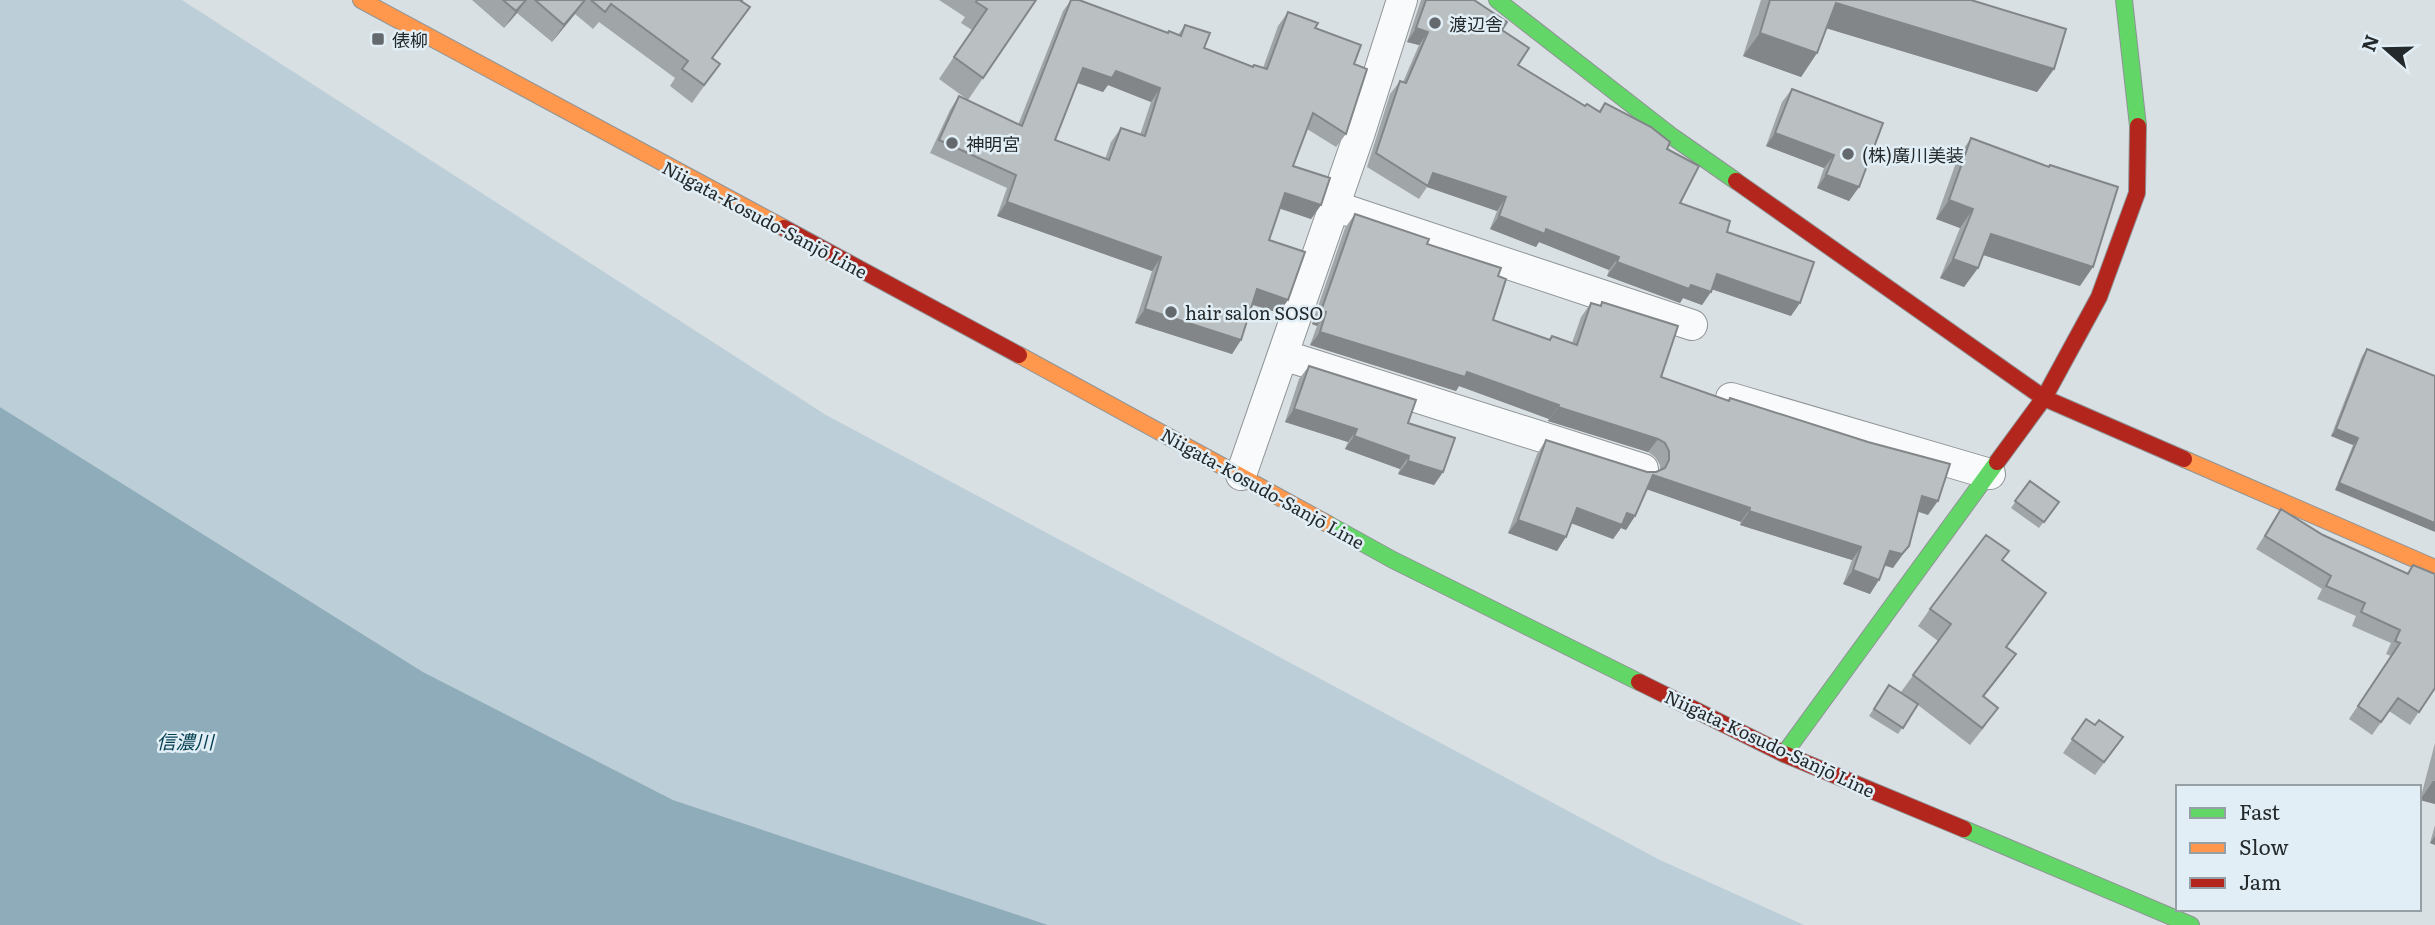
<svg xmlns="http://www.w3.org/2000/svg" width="2435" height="925" font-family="Literata,'Noto Sans JP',serif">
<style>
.green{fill:#bcced7}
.water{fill:#8eacb9}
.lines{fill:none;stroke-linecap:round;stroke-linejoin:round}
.street-casing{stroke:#8f9496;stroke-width:32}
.fast-casing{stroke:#8f9496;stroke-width:18}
.slow-casing{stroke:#8f9496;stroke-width:18}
.jam-casing{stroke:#8f9496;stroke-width:18}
.street{stroke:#f9fafb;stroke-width:30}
.fast{stroke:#63d668;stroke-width:16}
.slow{stroke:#ff974d;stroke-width:16}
.jam{stroke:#b3261e;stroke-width:16}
.wall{fill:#a0a5a7;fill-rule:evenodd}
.shaded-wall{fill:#828688}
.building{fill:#bac0c2;stroke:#828688;stroke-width:2;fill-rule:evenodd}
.poi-dot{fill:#63696c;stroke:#e1eef5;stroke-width:2.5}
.labels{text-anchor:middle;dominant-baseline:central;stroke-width:5;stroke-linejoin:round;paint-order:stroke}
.poi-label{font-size:18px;fill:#24292b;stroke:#e1eef5;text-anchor:start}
.street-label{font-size:18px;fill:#24292b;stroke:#e1eef5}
.water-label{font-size:19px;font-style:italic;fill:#023d51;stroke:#e1eef5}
</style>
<rect width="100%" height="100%" fill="#d9e0e4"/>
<path class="green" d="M0 0H182L826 415 1660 860 1804 925H1048L673 800 423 672 0 407Z"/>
<path class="water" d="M0 407 423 672 673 800 1048 925H0Z"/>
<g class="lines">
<defs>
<path id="street" d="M1334 206 1692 325
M1283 355 1643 469
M1731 398 1990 474
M1241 475 1360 132 1402 0"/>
<path id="fast" d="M1497 0 1673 137 1736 181
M2124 0 2138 126
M1328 524 1393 560 1639 682
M1784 754 1997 462
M1964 829 2191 925"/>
<path id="slow" d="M361 0 784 228
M1019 355 1328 524
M2184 459 2435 568"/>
<path id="jam" d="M1736 181 2044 398 2184 459
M784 228 1019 355
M1997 462 2044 398 2099 297 2137 193 2138 126
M1639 682 1784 754 1964 829"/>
</defs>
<use href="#street" class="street-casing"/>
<use href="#fast" class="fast-casing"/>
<use href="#slow" class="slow-casing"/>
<use href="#jam" class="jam-casing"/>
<use href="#street" class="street"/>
<use href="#fast" class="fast"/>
<use href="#slow" class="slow"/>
<use href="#jam" class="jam"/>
</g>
<path class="wall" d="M472 0H743L713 58 720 64 692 103 670 86 675 78 599 22 593 29 575 14 552 42 517 13 504 28Z
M939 0H1036L968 100 939 79 972 30 961 23 965 17Z
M1071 0H1079L1167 33 1178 35 1185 25 1204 48 1253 67 1254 65 1263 68 1278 26 1288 12 1315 28 1354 64 1346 134 1336 147 1307 129 1293 166 1321 205 1311 219 1280 208 1269 240 1279 313 1252 305 1241 340 1232 354 1135 323 1152 271 997 216 1007 188 930 153 950 110 959 96 1018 125 1063 11ZM1077 83 1103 92 1108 85 1151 102 1140 135 1121 128 1111 142 1105 159 1055 140Z
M1421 0H1474L1502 30 1518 65 1585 106 1599 111 1605 103 1667 149 1680 203 1727 232 1791 316 1712 289 1702 305 1683 298 1680 303 1607 276 1609 270 1539 242 1536 247 1490 229 1497 211 1427 187 1419 199 1367 167 1390 94 1400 81 1403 82 1419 45 1407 42Z
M1761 0H1971L2054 69 2037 92 1826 28 1817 53 1801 77 1743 56Z
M1792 89 1859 187 1849 201 1817 188 1824 168 1766 146 1782 102Z
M1971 138 2080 286 1983 255 1978 268 1964 287 1940 278 1960 228 1936 219 1958 157Z
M1355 214 1427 244 1498 276 1493 320 1549 340 1552 336 1572 343 1581 317 1591 303 1600 306 1602 302 1661 377 1728 401 1730 398 1928 515 1918 511 1893 568 1885 566 1870 594 1843 584 1852 560 1740 525 1741 522 1647 489 1635 516 1626 530 1621 528 1613 539 1572 523 1557 551 1508 533 1537 454 1546 440 1647 472H1656L1660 470V465L1655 457 1648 452 1548 421 1549 419 1459 386 1456 391 1310 345 1317 326 1312 324 1345 228Z
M2367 349 2435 376 2335 490 2353 445 2331 436 2362 356Z
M1309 366 1408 423 1443 472 1434 485 1398 474 1400 469 1345 449 1348 442 1285 422 1299 379Z
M2030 481 2059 502 2039 528 2011 508Z
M2281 509 2323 535 2407 573 2413 565 2435 688 2410 725 2389 711 2372 735 2349 719 2391 656 2386 654 2391 643 2352 626 2356 616 2317 599 2322 589 2256 549Z
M2002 560 2046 593 2007 647 2016 654 1983 697 1986 725 1970 745 1918 705 1898 734 1869 716 1889 685 1901 692 1938 641 1918 626 1930 609Z
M2086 719 2095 725 2123 737 2095 775 2063 753Z
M2435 743V804L2420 800Z
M2435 825V845L2430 843Z"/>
<path class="shaded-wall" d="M526 0 517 13 504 28 516 11Z
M585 0 575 14 552 42 564 25Z
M1836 3 2054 69 2037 92 1819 26Z
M1416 28 1428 32 1419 45 1407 42Z
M1760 33 1817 53 1801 77 1743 56Z
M1083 68 1116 71 1160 88 1151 102 1108 85 1103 92 1073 81Z
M1775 133 1834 155 1824 168 1766 146Z
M1433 173 1506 197 1497 211 1427 187Z
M1826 175 1859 187 1849 201 1817 188Z
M1285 193 1321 205 1311 219 1275 207Z
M1949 200 1973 209 1960 228 1936 219Z
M1007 202 1161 257 1152 271 997 216Z
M1499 216 1546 229 1619 257 1609 270 1539 242 1536 247 1490 229Z
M1991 234 2093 267 2080 286 1977 253Z
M1953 259 1978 268 1964 287 1940 278Z
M1617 262 1691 285 1711 292 1702 305 1683 298 1680 303 1607 276Z
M1717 274 1800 303 1791 316 1708 288Z
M1257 289 1288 300 1279 313 1248 303Z
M1145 309 1241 340 1232 354 1135 323Z
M1321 311 1326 312 1317 326 1312 324Z
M1320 332 1467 372 1559 405 1549 419 1459 386 1456 391 1310 345Z
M1558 407 1658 439 1648 452 1548 421Z
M1294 409 1357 429 1348 442 1285 422Z
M2336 429 2358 438 2353 445 2331 436Z
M1354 436 1409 456 1400 469 1345 449Z
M1408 461 1443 472 1434 485 1398 474Z
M1653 475 1750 508 1741 522 1643 488Z
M2339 483 2435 523V532L2335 490Z
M1922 496 1938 501 1928 515 1913 510Z
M1577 508 1627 513 1635 516 1626 530 1621 528 1613 539 1568 522Z
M1749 511 1861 547 1852 560 1740 525Z
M1518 520 1566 537 1557 551 1508 533Z
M1909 546 1893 568 1881 564 1890 551Z
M1853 570 1879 580 1870 594 1843 584Z
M2016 654 2004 671 1971 713 1983 696Z
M2433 781H2435V804L2420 800Z
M2435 836V845L2430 843Z"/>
<path class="building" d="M503 0H526L516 11Z
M535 0H585L564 25Z
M591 0H742L741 1 750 7 712 58 720 64 704 85 682 69 688 61 611 4 605 12Z
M977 0H1036L983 78 954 57 987 9 976 2Z
M1071 0H1079L1168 33 1169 31 1181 36 1185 25 1210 33 1204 48 1253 67 1254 65 1267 69 1288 12 1318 23 1315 28 1361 45 1354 64 1367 69 1346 134 1313 113 1293 166 1330 178 1321 205 1285 193 1269 240 1305 252 1288 300 1257 289 1241 340 1145 309 1161 257 1007 202 1016 175 939 140 959 96 1022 126ZM1083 68 1112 78 1116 71 1160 88 1145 136 1121 128 1109 160 1055 140Z
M1426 0H1474L1507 22 1502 30 1529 48 1518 65 1585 106 1587 104 1600 112 1605 103 1651 127 1670 142 1667 149 1699 166 1680 203 1730 221 1727 232 1814 262 1800 303 1717 274 1711 292 1691 285 1689 289 1617 262 1619 257 1546 229 1545 234 1499 216 1506 197 1433 173 1428 186 1376 153 1400 81 1406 83 1428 32 1416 28Z
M1770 0H1971L2066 29 2054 69 1836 3 1817 53 1760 33Z
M1792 89 1883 123 1859 187 1826 175 1834 155 1775 133Z
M1971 138 2049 167 2050 165 2118 187 2093 267 1991 234 1978 268 1953 259 1973 209 1949 200Z
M1355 214 1429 239 1427 244 1501 268 1498 276 1506 279 1493 320 1550 340 1552 336 1577 345 1591 303 1601 306 1602 302 1678 326 1661 377 1729 401 1730 398 1868 442 1950 464 1938 501 1922 496 1909 546 1902 554 1890 551 1879 580 1853 570 1861 547 1749 511 1750 508 1653 475 1635 516 1627 513 1622 525 1577 508 1566 537 1518 520 1546 440 1647 472H1656L1665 468 1669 460V451L1665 443 1658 439 1558 407 1559 405 1467 372 1465 377 1320 332 1326 312 1321 311Z
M2367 349 2435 376V523L2339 483 2358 438 2336 429Z
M1309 366 1416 400 1408 423 1455 438 1443 472 1408 461 1409 456 1354 436 1357 429 1294 409Z
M2030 481 2059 502 2044 522 2015 501Z
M2281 509 2323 535 2408 574 2413 565 2435 574V688L2419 712 2398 698 2381 722 2358 706 2400 643 2395 641 2400 630 2361 612 2365 603 2326 586 2331 576 2265 536Z
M1986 535 2009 551 2002 560 2046 593 2006 647 2016 654 1983 696 1998 708 1982 728 1913 675 1951 624 1930 609Z
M1889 685 1918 704 1903 728 1874 709Z
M2086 719 2095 725 2099 720 2123 737 2104 762 2072 739Z"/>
<g class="poi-dot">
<circle cx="1435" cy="23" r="7"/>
<rect x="371" y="32" width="14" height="14" rx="3.5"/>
<circle cx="952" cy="143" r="7"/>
<circle cx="1848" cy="154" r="7"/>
<circle cx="1171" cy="312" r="7"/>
</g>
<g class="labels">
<g class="poi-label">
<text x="1449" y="23">渡辺舎</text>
<text x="392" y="39">俵柳</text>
<text x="966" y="143">神明宮</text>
<text x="1862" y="154">(株)廣川美装</text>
<text x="1185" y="312">hair salon SOSO</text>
</g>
<g class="street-label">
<text transform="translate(765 219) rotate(28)">Niigata-Kosudo-Sanjō Line</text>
<text transform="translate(1263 488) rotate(29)">Niigata-Kosudo-Sanjō Line</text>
<text transform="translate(1770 743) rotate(25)">Niigata-Kosudo-Sanjō Line</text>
</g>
<g class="water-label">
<text x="185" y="741">信濃川</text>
</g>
</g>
<rect x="2176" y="785" width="245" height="126" fill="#e1eef5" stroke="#959fa4" stroke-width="2"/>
<rect x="2190" y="808" width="35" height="10" fill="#63d668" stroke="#959fa4" stroke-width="2"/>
<text x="2239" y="820" font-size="21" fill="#24292b">Fast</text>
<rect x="2190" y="843" width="35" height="10" fill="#ff974d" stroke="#959fa4" stroke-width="2"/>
<text x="2239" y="855" font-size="21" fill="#24292b">Slow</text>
<rect x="2190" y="878" width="35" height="10" fill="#b3261e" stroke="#959fa4" stroke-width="2"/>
<text x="2239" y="890" font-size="21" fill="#24292b">Jam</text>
<g transform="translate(2386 49) rotate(290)" stroke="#e1eef5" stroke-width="5" paint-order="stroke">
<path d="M0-5L12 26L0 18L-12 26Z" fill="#24292b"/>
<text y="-10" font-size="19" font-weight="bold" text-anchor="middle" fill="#24292b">N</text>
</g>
</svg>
